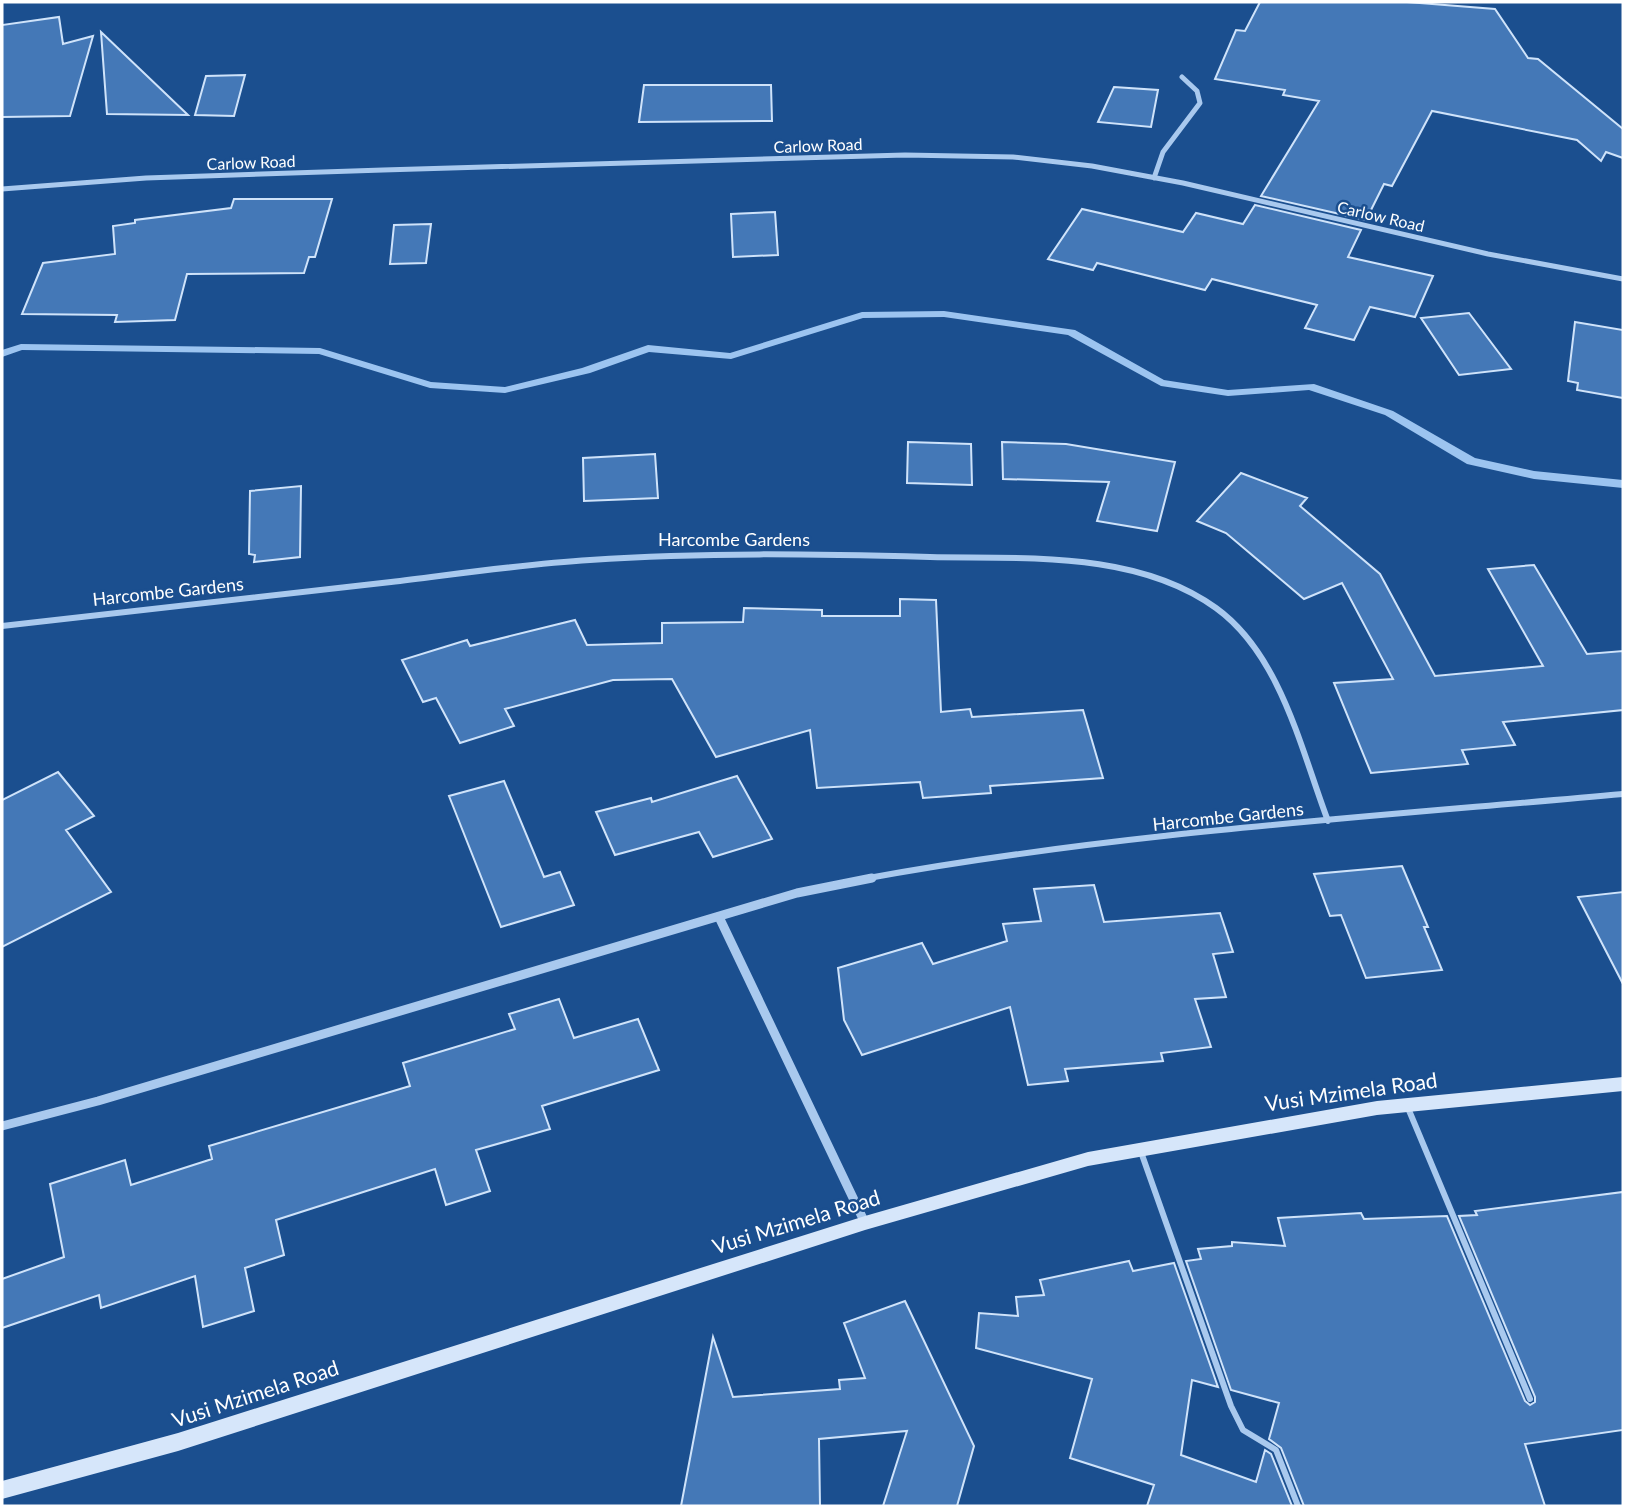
<svg xmlns="http://www.w3.org/2000/svg" width="1625" height="1508" font-family="Lato,sans-serif">
<style>
.lines{fill:none;stroke-linecap:round;stroke-linejoin:round}
.stream{fill:#9cc4f0;fill-rule:evenodd}
.building{fill:#4478b7;stroke:#cfe3fa;stroke-width:2}
.service{stroke:#a9c9ee;stroke-width:6}
.minor-far2{stroke:#a9c9ee;stroke-width:5}
.minor-far1{stroke:#a9c9ee;stroke-width:6}
.minor{stroke:#a9c9ee;stroke-width:9}
.secondary{fill:#d6e6fa;fill-rule:evenodd}
.labels{text-anchor:middle;dominant-baseline:central;stroke-width:5;stroke-linejoin:round;paint-order:stroke}
.far-street-label{font-size:16px;fill:#fff;stroke:#1b4f8f}
.street-label{font-size:18px;fill:#fff;stroke:#1b4f8f}
.near-street-label{font-size:21px;fill:#fff;stroke:#1b4f8f}
</style>
<rect width="100%" height="100%" fill="#1b4f8f"/>
<g class="lines">
<path class="stream" d="M944 311 1075 330 1164 380 1228 390 1314 384 1393 411 1475 458 1534 471 1623 480V488L1534 479 1467 464 1385 415 1309 390 1228 396 1161 386 1068 335 944 317 863 318 731 359 649 352 590 373 505 393 430 388 319 354 22 350 2 357V350L21 344 320 348 431 382 505 387 582 368 648 345 730 353 862 312Z"/>
</g>
<path class="building" d="M1260 2H1407L1495 9 1528 58 1538 59 1623 129V158L1606 152 1601 161 1577 140 1432 111 1392 186 1384 184 1366 220 1261 196 1319 101 1283 95 1285 90 1215 79 1236 30 1245 31Z
M59 17 63 44 93 36 70 116 2 117V25Z
M101 32 188 115 107 114Z
M245 75 234 116 195 115 206 76Z
M644 85H771L772 121 639 122Z
M1114 87 1158 90 1151 127 1098 122Z
M234 199H332L315 257H309L304 273 187 274 175 320 115 322 117 315 22 314 43 263 115 254 113 226 135 223V220L231 208Z
M1255 205 1361 230 1348 257 1433 276 1415 317 1370 307 1354 340 1305 328 1317 305 1212 279 1205 290 1097 263 1093 270 1048 259 1082 209 1183 232 1196 213 1243 224Z
M775 212 778 255 733 257 731 214Z
M431 224 426 263 390 264 394 225Z
M1469 313 1511 369 1459 375 1421 318Z
M1575 322 1623 330V398L1577 390 1578 383 1568 381Z
M908 442 971 444 972 485 907 483Z
M1002 442 1066 444 1175 462 1157 531 1097 521 1109 482 1003 479Z
M655 454 658 498 584 501 583 458Z
M1241 473 1307 498 1300 506 1380 574 1435 676 1543 666 1488 569 1534 565 1587 654 1623 651V710L1503 722 1515 745 1462 750 1468 764 1371 773 1334 683 1393 679 1342 583 1304 599 1226 533 1197 521Z
M301 486 300 557 254 562 255 555 249 554 250 491Z
M900 599 936 600 941 712 970 709 972 717 1083 710 1103 778 990 786 991 793 923 798 920 782 817 788 810 730 716 757 672 679 613 680 505 709 514 726 460 743 436 698 423 702 402 660 467 640 470 646 575 620 587 645 662 643V623L743 622 744 608 822 610V616H900Z
M58 772 94 816 66 830 111 892 2 947V800Z
M737 776 772 839 713 857 699 832 615 855 596 812 651 798 652 802Z
M504 781 544 877 560 872 574 905 501 927 449 796Z
M1402 866 1428 927H1424L1442 970 1366 978 1341 915 1330 916 1314 874Z
M1094 885 1104 922 1220 913 1233 952 1213 954 1226 997 1195 999 1211 1047 1161 1053 1163 1061 1065 1069 1068 1081 1028 1085 1010 1007 862 1055 844 1020 838 968 922 943 933 964 1007 941 1003 924 1041 921 1034 889Z
M1623 892V984L1578 897Z
M559 999 574 1038 638 1019 659 1070 542 1106 550 1129 476 1150 490 1191 446 1205 435 1169 276 1220 284 1255 245 1268 254 1311 203 1327 195 1276 101 1308 99 1295 2 1328V1279L64 1257 50 1184 125 1160 131 1185 212 1159 209 1146 410 1086 403 1063 515 1029 509 1014Z
M1623 1192V1430L1525 1444 1545 1506H1304L1281 1448 1269 1439 1279 1403 1231 1390 1186 1261 1201 1259 1198 1249 1232 1246V1242L1285 1246 1278 1218 1361 1213 1364 1219 1447 1216 1525 1401 1530 1405 1535 1402V1397L1459 1216 1477 1215 1475 1211Z
M1129 1261 1133 1271 1174 1263 1218 1387 1192 1380 1181 1455 1256 1482 1265 1450 1271 1454 1292 1506H1147L1154 1485 1070 1458 1092 1379 976 1348 979 1313 1018 1316 1016 1297 1044 1295 1040 1280Z
M905 1301 974 1446 957 1506H883L907 1431 819 1439 820 1506H681L713 1337 733 1397 840 1389 839 1380 865 1378 844 1323Z"/>
<g class="lines">
<path class="service" d="M1408 1108 1530 1399
M1141 1152 1231 1406 1243 1430 1276 1450 1298 1506"/>
<path class="minor-far2" d="M1154 178 1163 152 1200 103 1197 91 1182 77
M2 189 146 178 383 170 905 155 1013 157 1092 166 1183 183 1488 254 1623 279"/>
<path class="minor-far1" d="M2 626C132 611 262 597 391 582 457 574 524 564 590 560 703 552 816 554 930 557 1023 559 1136 550 1216 608 1281 655 1301 750 1328 821
M863 879C1113 833 1370 817 1623 794"/>
<path class="minor" d="M719 917 865 1223
M2 1126 98 1101 797 893 872 878"/>
<path class="secondary" d="M1623 1077V1091L1377 1115 1088 1166 865 1230 178 1451 2 1499V1481L178 1433 865 1216 1088 1152 1377 1101Z"/>
</g>
<g class="labels">
<g class="far-street-label">
<text transform="translate(818 145) rotate(-2)">Carlow Road</text>
<text transform="translate(251 162) rotate(-2)">Carlow Road</text>
<text transform="translate(1381 216) rotate(13)">Carlow Road</text>
</g>
<g class="street-label">
<text x="734" y="539">Harcombe Gardens</text>
<text transform="translate(168 591) rotate(-6)">Harcombe Gardens</text>
<text transform="translate(1228 816) rotate(-6)">Harcombe Gardens</text>
</g>
<g class="near-street-label">
<text transform="translate(1351 1091) rotate(-8)">Vusi Mzimela Road</text>
<text transform="translate(796 1221) rotate(-17)">Vusi Mzimela Road</text>
<text transform="translate(255 1393) rotate(-18)">Vusi Mzimela Road</text>
</g>
</g>
<rect width="1625" height="1508" fill="none" stroke="#ffffff" stroke-width="7"/>
</svg>
